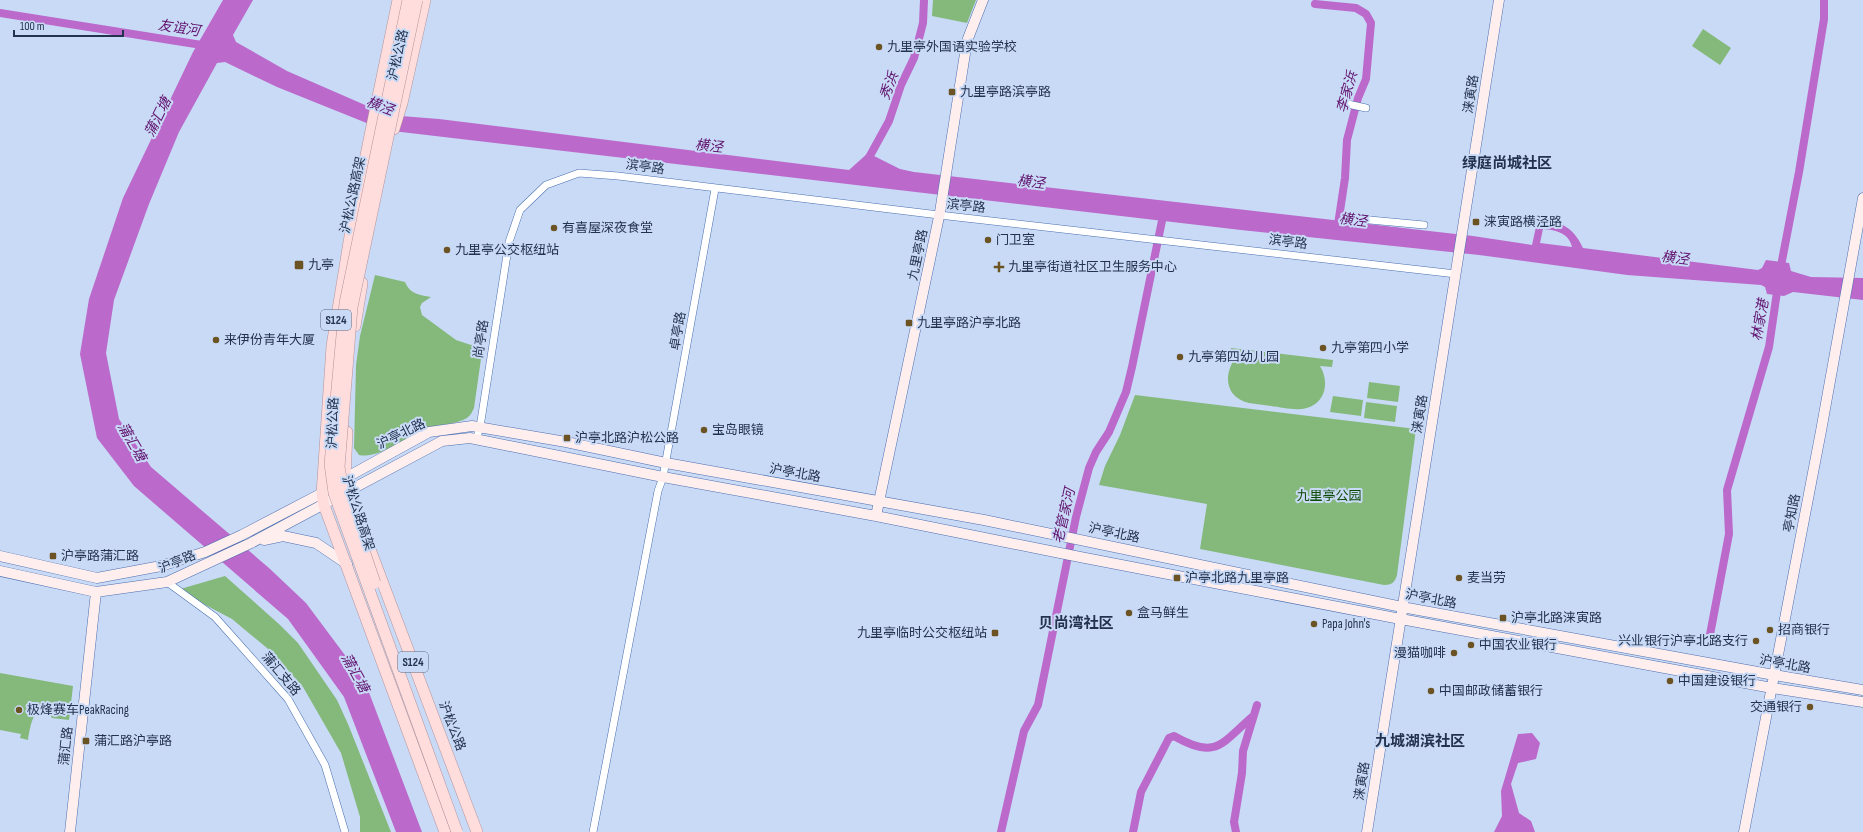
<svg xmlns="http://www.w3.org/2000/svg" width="1863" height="832" font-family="'Sofia Sans Condensed','Noto Sans SC',sans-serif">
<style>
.green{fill:#84b97b}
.water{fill:#bb69cb;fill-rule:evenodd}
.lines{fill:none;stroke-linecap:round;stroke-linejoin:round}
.canal{stroke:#bb69cb;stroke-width:8}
.street-casing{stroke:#4a6faf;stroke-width:8}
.secondary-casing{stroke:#4a6faf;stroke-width:11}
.primary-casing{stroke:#b2939c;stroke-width:12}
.street{stroke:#fff;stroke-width:7}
.secondary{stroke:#fee;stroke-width:10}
.primary{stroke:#ffdddc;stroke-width:11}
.primary-bridge-casing{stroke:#b2939c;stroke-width:12;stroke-linecap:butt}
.primary-bridge{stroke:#ffdddc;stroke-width:11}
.poi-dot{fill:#6c5324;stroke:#c9daf6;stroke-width:1.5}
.labels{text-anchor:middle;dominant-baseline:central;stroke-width:4;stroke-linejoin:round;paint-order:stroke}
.shield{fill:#c9daf6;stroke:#556581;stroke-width:1}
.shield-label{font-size:12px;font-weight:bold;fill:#23334f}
.poi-label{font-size:13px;fill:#23334f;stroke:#c9daf6;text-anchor:start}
.street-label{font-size:13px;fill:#23334f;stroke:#c9daf6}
.park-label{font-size:13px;fill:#0e4a01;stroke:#c9daf6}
.water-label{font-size:14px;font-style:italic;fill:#60126e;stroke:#c9daf6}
.quarter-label{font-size:15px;font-weight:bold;fill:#23334f;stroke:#c9daf6}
</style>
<rect width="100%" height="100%" fill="#c9daf6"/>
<path class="green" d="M933 0H976L967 23 932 16Z
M1703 29 1731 48 1720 65 1692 46Z
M375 275 405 282C410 294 419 295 431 297L422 303 420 307 422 315 456 340 471 345 475 344 485 331 474 408C472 412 471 415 467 418 457 424 442 424 431 427 410 433 380 460 359 455L354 448 356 365 360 336Z
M1231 348 1333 360 1332 367 1320 366C1331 384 1324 407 1301 409 1292 410 1280 407 1271 406 1264 405 1256 404 1249 403 1224 397 1223 373 1237 356L1230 354Z
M1369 382 1400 386 1398 402 1367 398Z
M1135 395 1416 429 1397 575C1395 582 1392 585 1384 585L1200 549 1207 504 1099 485 1105 466 1120 435Z
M1333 396 1363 400 1361 416 1330 412Z
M1366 402 1397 406 1395 422 1364 418Z
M225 576 280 625 298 643 337 700 348 724 391 832H360V817L341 753 303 687 273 653 232 619 177 590Z
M0 673 73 686 69 720 52 718C48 713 50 707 48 702 33 708 30 727 28 740L20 738 21 734 0 730Z"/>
<path class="water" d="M223 0H253L233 35 236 42 287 71 388 115 439 119 849 170 868 153 900 169 914 172 1473 236 1532 245 1537 222C1559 218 1574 228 1583 248L1758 270 1762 268 1766 260 1789 263 1791 271 1811 277 1863 278V300L1793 292 1784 296 1767 294 1765 287 1761 285 1627 275 1479 255 1241 230 384 130 277 87 225 62 217 63 179 132 149 204 114 300 106 353 119 419 151 467 269 568 306 603 365 682 422 832H396L344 697 288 619 134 486 97 438 80 354 89 299 123 198 193 52ZM1543 229C1556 230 1569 233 1572 247L1540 243Z
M1532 733 1540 743 1536 759 1518 763 1511 784 1519 813 1531 821 1535 832H1494L1502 816 1501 791 1518 734Z"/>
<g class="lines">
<path class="canal" d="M1315 4 1356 8 1366 14 1371 23 1366 79 1358 98 1347 140 1345 178 1337 231
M0 13 208 46
M866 163 889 121 901 85 914 58 923 23 924 0
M1780 271 1799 172 1824 19V0
M1709 640 1729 534 1727 490 1769 347 1778 285
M1001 832 1024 731 1038 705 1076 517 1089 468 1096 452 1109 432 1126 392 1132 367 1164 211
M1133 832 1141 792 1169 738 1174 736C1216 760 1221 744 1252 717
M1236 832 1234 822 1242 773 1243 751 1257 705"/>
<defs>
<path id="street" d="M1343 103 1366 108
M1348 218 1424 225
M476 440 480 427 509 242 520 210 546 185 579 173 618 176 939 215 1456 274
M167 582 215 617 288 699 325 765 345 832
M593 832 658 491 663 477 715 189"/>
<path id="secondary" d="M340 481 429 432 472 426 566 442 666 463 984 520 1402 607 1774 675 1863 690
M876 516 940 212 967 41 983 0
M264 540 283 536 316 543 347 564
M0 556 97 578 161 566 205 552 242 535 328 490
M0 571 96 592 167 582 251 543 442 441 470 438 663 477 876 516 1080 557 1390 617 1772 688 1863 702
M70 832 96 592
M1367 832 1499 0
M1744 832 1821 431 1863 198"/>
<path id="primary" d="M398 0 353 218 332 346 322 494 324 505 445 832
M394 129 402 103 425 0
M355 326 362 283
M347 432 345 477 347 485
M354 507 477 832"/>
</defs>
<use href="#street" class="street-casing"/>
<use href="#secondary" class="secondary-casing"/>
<use href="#primary" class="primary-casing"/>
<use href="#street" class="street"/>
<use href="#secondary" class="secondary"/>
<use href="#primary" class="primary"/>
<defs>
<path id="primary-bridge" d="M408 0 345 303 330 464 334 493 457 832
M375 583 343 489 339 467 352 307 417 0"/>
</defs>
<use href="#primary-bridge" class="primary-bridge-casing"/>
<use href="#primary-bridge" class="primary-bridge"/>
</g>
<g class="poi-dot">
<circle cx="879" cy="47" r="4"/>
<rect x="948" y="88" width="8" height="8" rx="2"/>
<rect x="1472" y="218" width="8" height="8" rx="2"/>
<circle cx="554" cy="228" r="4"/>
<circle cx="988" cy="240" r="4"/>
<circle cx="447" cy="250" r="4"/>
<rect x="294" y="260" width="10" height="10" rx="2"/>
<path d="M997 261h4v4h4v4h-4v4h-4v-4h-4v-4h4z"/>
<rect x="905" y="319" width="8" height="8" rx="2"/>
<circle cx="216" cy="340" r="4"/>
<circle cx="1323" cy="348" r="4"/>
<circle cx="1180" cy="357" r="4"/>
<circle cx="704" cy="430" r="4"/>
<rect x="563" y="434" width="8" height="8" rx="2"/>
<rect x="49" y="552" width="8" height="8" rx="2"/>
<rect x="1173" y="574" width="8" height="8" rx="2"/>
<circle cx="1459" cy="578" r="4"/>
<circle cx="1129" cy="613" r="4"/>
<rect x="1499" y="614" width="8" height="8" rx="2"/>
<circle cx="1314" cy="624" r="4"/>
<circle cx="1770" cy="630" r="4"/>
<rect x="991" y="629" width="8" height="8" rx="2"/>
<circle cx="1756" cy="641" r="4"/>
<circle cx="1471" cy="645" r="4"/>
<circle cx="1454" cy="653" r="4"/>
<circle cx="1670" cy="681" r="4"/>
<circle cx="1431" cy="691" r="4"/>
<circle cx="1810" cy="707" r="4"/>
<circle cx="19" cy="710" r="4"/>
<rect x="82" y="737" width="8" height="8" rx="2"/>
</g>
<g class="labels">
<g class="shield">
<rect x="321" y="310" width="30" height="20" rx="3"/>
<rect x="398" y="652" width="30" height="20" rx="3"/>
</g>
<g class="shield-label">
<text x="336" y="320">S124</text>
<text x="413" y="662">S124</text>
</g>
<g class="poi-label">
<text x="887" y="47">九里亭外国语实验学校</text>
<text x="960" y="92">九里亭路滨亭路</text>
<text x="1484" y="222">涞寅路横泾路</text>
<text x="562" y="228">有喜屋深夜食堂</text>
<text x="996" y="240">门卫室</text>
<text x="455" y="250">九里亭公交枢纽站</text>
<text x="308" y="265">九亭</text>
<text x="1008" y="267">九里亭街道社区卫生服务中心</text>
<text x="917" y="323">九里亭路沪亭北路</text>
<text x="224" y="340">来伊份青年大厦</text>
<text x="1331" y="348">九亭第四小学</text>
<text x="1188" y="357">九亭第四幼儿园</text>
<text x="712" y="430">宝岛眼镜</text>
<text x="575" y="438">沪亭北路沪松公路</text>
<text x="61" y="556">沪亭路蒲汇路</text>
<text x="1185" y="578">沪亭北路九里亭路</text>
<text x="1467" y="578">麦当劳</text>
<text x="1137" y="613">盒马鲜生</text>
<text x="1511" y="618">沪亭北路涞寅路</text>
<text x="1322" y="624">Papa John's</text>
<text x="1778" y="630">招商银行</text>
<text x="987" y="633" text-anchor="end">九里亭临时公交枢纽站</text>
<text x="1748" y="641" text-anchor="end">兴业银行沪亭北路支行</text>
<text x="1479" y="645">中国农业银行</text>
<text x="1446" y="653" text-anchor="end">漫猫咖啡</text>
<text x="1678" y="681">中国建设银行</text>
<text x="1439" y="691">中国邮政储蓄银行</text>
<text x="1802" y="707" text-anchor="end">交通银行</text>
<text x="27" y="710">极烽赛车PeakRacing</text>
<text x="94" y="741">蒲汇路沪亭路</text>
</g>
<g class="street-label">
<text transform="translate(398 55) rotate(-77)">沪松公路</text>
<text transform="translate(1471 94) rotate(-81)">涞寅路</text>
<text transform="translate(645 167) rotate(8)">滨亭路</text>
<text transform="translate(353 195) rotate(-78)">沪松公路高架</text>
<text transform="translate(966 206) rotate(6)">滨亭路</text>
<text transform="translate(1288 242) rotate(7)">滨亭路</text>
<text transform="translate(918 255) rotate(-78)">九里亭路</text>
<text transform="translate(678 331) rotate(-80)">卓亭路</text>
<text transform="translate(481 339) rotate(-81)">尚亭路</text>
<text transform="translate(1420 414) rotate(-81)">涞寅路</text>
<text transform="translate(333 423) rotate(-88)">沪松公路</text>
<text transform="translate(401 434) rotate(-26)">沪亭北路</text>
<text transform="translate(795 473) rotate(10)">沪亭北路</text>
<text transform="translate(358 513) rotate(72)">沪松公路高架</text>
<text transform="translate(1792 513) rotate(-79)">亭知路</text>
<text transform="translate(1114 533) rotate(12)">沪亭北路</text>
<text transform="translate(177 562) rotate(-22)">沪亭路</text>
<text transform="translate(1431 599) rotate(11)">沪亭北路</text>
<text transform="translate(1785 664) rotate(10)">沪亭北路</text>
<text transform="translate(281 674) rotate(50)">蒲汇支路</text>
<text transform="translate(452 726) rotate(69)">沪松公路</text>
<text transform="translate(66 746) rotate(-84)">蒲汇路</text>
<text transform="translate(1362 781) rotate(-81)">涞寅路</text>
</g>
<g class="park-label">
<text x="1329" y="496">九里亭公园</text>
</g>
<g class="water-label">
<text transform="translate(179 28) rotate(9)">友谊河</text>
<text transform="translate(889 86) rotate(-69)">秀浜</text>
<text transform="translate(1347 92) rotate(-74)">李家浜</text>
<text transform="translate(380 106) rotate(21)">横泾</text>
<text transform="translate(158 117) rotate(-64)">蒲汇塘</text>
<text transform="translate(709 146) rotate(6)">横泾</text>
<text transform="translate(1031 182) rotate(7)">横泾</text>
<text transform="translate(1353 220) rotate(7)">横泾</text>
<text transform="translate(1675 258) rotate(7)">横泾</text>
<text transform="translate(1760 320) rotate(-80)">林家港</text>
<text transform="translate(132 442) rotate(60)">蒲汇塘</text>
<text transform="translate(1064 516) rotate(-77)">老管家河</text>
<text transform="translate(355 673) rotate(61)">蒲汇塘</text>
</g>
<g class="quarter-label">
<text x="1507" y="163">绿庭尚城社区</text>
<text x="1076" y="623">贝尚湾社区</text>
<text x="1420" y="741">九城湖滨社区</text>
</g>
</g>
<path d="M14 30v6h109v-6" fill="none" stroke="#23334f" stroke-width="2"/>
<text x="20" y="30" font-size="12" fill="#23334f" stroke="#c9daf6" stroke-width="3" paint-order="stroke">100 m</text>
</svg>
